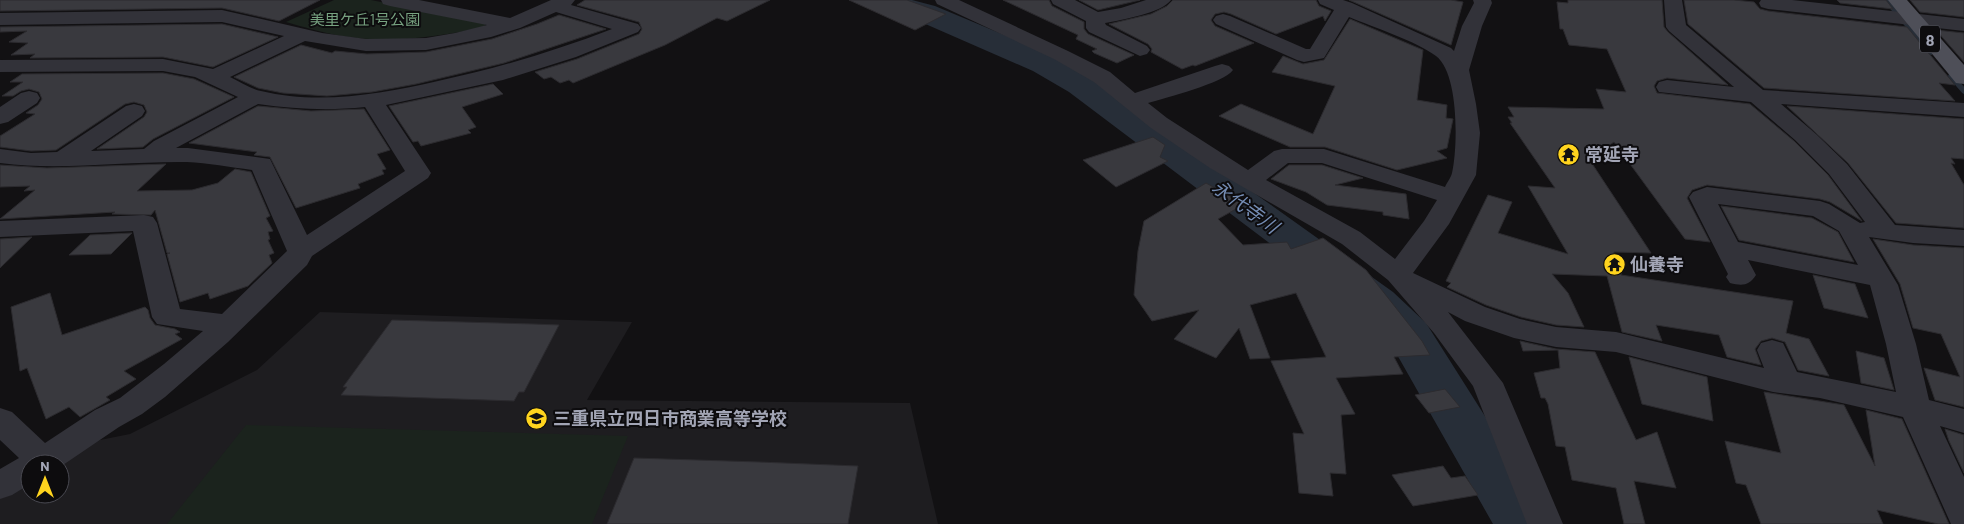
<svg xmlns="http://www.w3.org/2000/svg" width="1964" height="524" font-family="Barlow,'Noto Sans JP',sans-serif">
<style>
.built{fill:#1e1d20}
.green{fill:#1b231d}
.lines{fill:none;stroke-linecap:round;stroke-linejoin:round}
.stream{stroke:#272e38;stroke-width:5.5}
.river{fill:#272e38;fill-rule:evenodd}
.building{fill:#39393e;stroke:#2c2b2f}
.minor{fill:#323239;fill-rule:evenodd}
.major{fill:#4e4f58;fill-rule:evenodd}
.labels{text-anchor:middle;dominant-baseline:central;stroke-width:4;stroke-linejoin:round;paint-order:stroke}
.far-park-label{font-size:15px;fill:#77a280;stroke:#0d0c0e}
.shield{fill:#0d0c0e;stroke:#757783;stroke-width:1}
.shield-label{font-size:16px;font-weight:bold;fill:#a2a5b5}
.poi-label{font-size:18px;font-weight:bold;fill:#a2a5b5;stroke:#0d0c0e;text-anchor:start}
.water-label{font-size:19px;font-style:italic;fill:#758db4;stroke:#0d0c0e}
</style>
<rect width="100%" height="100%" fill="#121113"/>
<path class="built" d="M320 312 632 322 587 400 910 403 938 524H0V493L30 476V494H60V464L85 443 130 434 257 370Z"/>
<path class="green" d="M334 0H371L486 23 484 27C438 37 390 44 342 36 323 33 304 27 286 22Z
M246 425 628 436 592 524H167Z"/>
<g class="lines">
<path class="stream" d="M1886 0 1931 52
M1951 76 1964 91"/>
<path class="river" d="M858 0H912L935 6 1057 57 1093 78 1393 292 1426 323 1543 508 1552 524H1493L1391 344 1361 312 1069 92 1033 71 914 19 862 6Z"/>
</g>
<path class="building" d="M0 0H320L279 21 222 8 0 11Z
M585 0H770L727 21 717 18 665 45 573 83 569 80 560 83 551 77 544 79 535 72 577 59 639 34 642 29 639 22 577 5Z
M849 0H907L946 14 915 30Z
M1003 0H1049L1052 6 1084 22V29L1088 34 1134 55 1117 63 1094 53 1092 51 1097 49 1076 39 1078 35Z
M1079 0H1140L1098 10Z
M1173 0H1316L1319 6 1331 11 1325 21 1323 16 1276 34 1231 14 1224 12 1215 14 1211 20 1215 26 1254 43 1195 66 1193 65 1182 69 1151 52 1152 49 1148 44 1109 24 1151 14 1167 6Z
M1349 0H1451L1463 2 1451 45Z
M1568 0H1662L1664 27 1668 32 1728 85 1667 78 1657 81 1654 86 1657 93 1750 104 1794 141 1828 175 1862 221 1830 202 1820 199 1707 185 1692 190 1687 198 1710 242 1685 239 1614 142 1589 159 1651 253 1614 252 1613 267 1622 270 1621 275 1793 301 1786 333 1809 339 1829 376 1798 370 1785 342 1772 338 1761 341 1755 349 1761 365 1727 357 1719 335 1656 325 1662 341 1622 332 1607 276 1552 274 1568 293 1584 327 1556 325 1521 317 1486 305 1447 287 1451 283 1446 281 1488 195 1512 202 1498 233 1568 254 1528 186 1555 188 1510 123H1512L1508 117H1514L1508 107 1604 109 1596 89 1626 92 1607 49 1569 45 1563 29H1560L1557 2 1568 3Z
M1684 0H1734L1754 2 1760 9 1768 11 1907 27 1955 85 1939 83 1955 101 1764 88 1688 24Z
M1837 0H1886L1893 9 1840 3Z
M1910 0H1964V17L1920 12Z
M559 15 606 29 504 63 416 84 372 92 327 96 283 93 258 88 234 77 301 45 332 53 335 51 367 54 426 52 492 39 537 24Z
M1350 19 1423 50 1417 100 1447 105 1446 118 1453 119 1447 148 1437 151 1447 158 1397 170 1325 147H1290L1219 116 1241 104 1313 134 1335 86 1272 72 1283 56 1303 64 1324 60Z
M222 24 278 37 213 67 163 57 30 58 35 54 11 55 28 43 9 42 27 31 0 32V27Z
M1936 30 1964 33V62Z
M163 73 194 79 234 97 153 139 143 147 97 149 144 117 147 112 144 105 134 102 125 104 56 150 31 151 0 147V136L35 114 26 113 38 105 42 99 39 92 29 89 21 91 13 96H2L23 82H10L22 74Z
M493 84 503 94 462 107 476 127 468 130 471 133 421 146 418 141 413 142 389 106Z
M258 106 311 111 364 109 390 150 377 154 386 169 382 170 384 174 358 184 360 188 296 208 270 157 254 155 257 152 189 143Z
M1787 106 1964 119V159L1951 158 1955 164 1951 163 1964 185V228L1896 223 1848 163Z
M1153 137 1165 145 1160 157 1168 161 1116 187 1083 160Z
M166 164 137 191 192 190 218 183 235 169 251 172 270 216 266 218 273 231 268 232 270 239 268 240 274 253 269 255 272 263 248 286 210 299 208 293 180 302 167 254 170 253H167L155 210 151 215 112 214 115 212 0 219 35 190 24 191 30 186 0 187V165L47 168Z
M1289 165H1322L1363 178 1335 185 1406 194 1409 219 1383 215V212L1327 205 1306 192 1271 179Z
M1206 183 1245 204 1218 219 1243 245 1287 242 1291 249 1323 238 1366 270 1422 341 1430 355 1394 357 1403 374 1336 378 1355 414 1341 415 1346 474 1330 473 1333 496 1299 493 1293 433 1304 434 1271 361 1326 357 1296 293 1250 305 1270 358 1250 359 1239 328 1216 358 1174 339 1199 310 1152 321 1134 295 1138 251 1144 221Z
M1721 206 1812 218 1838 232 1854 262 1739 240Z
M132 233 111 254 69 255 90 235Z
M32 237 0 268V239Z
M1873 239 1913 245 1964 248V407L1935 400 1924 368 1960 377 1941 334 1913 328 1900 284Z
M1813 275 1855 284 1868 318 1824 308Z
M50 293 62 335 145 307 148 310 150 318 155 325 175 329 180 332 175 334 182 339 124 371 136 379 106 397 110 400 80 417 69 407 46 419 27 368 20 371 11 307Z
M392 320 533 324 559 325 524 392H519L514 401 341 395 347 387H343Z
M1520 341 1556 349 1595 352 1636 440 1657 432 1676 488 1634 481 1645 524H1624L1616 488 1572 480 1565 447 1556 446 1548 404 1545 398H1541L1534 373 1560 368 1558 350 1523 351Z
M1856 351 1884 358 1894 390 1861 383Z
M1629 357 1707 377 1713 421 1642 404Z
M1445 389 1460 407 1429 413 1415 395Z
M1764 392 1844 405 1875 466 1866 410 1902 419 1949 524H1938L1877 510 1883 524H1761L1746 485 1736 483 1725 441 1781 453Z
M1945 429 1964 435V473L1949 441Z
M634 458 759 462 858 466 848 524H607Z
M1443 466 1451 478 1465 476 1478 495 1413 506 1392 475Z"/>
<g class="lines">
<path class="minor" d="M381 0H419L510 18 551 0H575L571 5 638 24 641 28 638 32 576 57 503 80 386 105 431 173 428 178 312 256 307 265 228 342 165 397 142 414 119 427 60 467V464H30V484L12 495 0 499V469L19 458 0 440V408L12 412 45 443 95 410 120 398 164 364 203 331 157 324 152 317 133 231 0 237V221L144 215 153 217 157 223 180 309 222 314 287 251 252 170C230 167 208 163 187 162 124 161 62 171 0 163V149L31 153 57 152 126 106 134 104 142 106 145 111 142 116 91 151 144 149 154 141 238 97 195 77 163 71 0 72V60L163 59 213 69 284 36 222 22 0 25V13L222 10 322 33 366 39 426 38 455 33 487 25 390 6 383 4ZM556 12 612 29C555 51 498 68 438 81 382 94 318 105 261 91 251 89 240 82 230 77L305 41 366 51 426 50 491 37 520 28ZM258 104C294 109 329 111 365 107L405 171 307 235 270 159 188 148H176Z
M935 0H959L1068 51 1110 72 1135 93 1215 66 1222 64 1229 66 1233 70C1224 83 1165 98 1148 103L1167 118 1248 170 1274 151 1282 149H1324L1445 187C1447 182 1451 178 1452 173 1458 147 1459 73 1436 56 1416 41 1373 27 1349 17L1324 58 1304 62 1297 60 1216 24 1213 20 1216 16 1223 14 1230 16 1306 49H1310L1334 10 1320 4 1318 0H1343L1352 3 1451 48 1454 51 1462 26 1474 3 1473 0H1491L1492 3 1482 26 1469 70 1476 104 1480 133 1476 175 1449 224 1413 273 1485 307 1520 319 1556 327 1616 332 1764 368 1757 350 1761 343 1772 340 1783 343 1797 372 1896 392 1886 344 1870 285 1748 260 1756 275C1749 286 1742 286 1730 283L1726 277 1728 274 1689 197 1693 192 1707 187 1820 201 1829 204 1860 223 1865 222 1829 174 1795 140 1751 102 1659 92 1656 87 1659 82 1667 80 1734 87 1669 31 1666 27 1664 0H1682L1686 25 1763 90 1964 103V117L1781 104 1816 134 1847 164 1895 225 1964 230V246L1913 243 1869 237 1898 285 1916 344 1929 400 1964 409V433L1940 426 1964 477V524H1951L1903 417 1820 398 1773 392 1616 352 1556 347 1514 338 1465 321 1448 312 1503 383 1563 524H1527L1473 386 1434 333 1388 280 1342 244 1210 168 1151 128 1094 82 1054 59 937 4ZM1288 163H1322L1437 200 1424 221 1395 259 1360 232 1266 180ZM1718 204 1813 216 1839 231 1858 265 1738 242Z
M1051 0H1075L1098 12 1121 8 1146 0H1171C1162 13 1121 20 1105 23L1106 25 1147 46 1150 50 1147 54 1140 56 1089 32 1086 28V21L1053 4Z
M1761 0H1792L1964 19V31L1768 9 1761 7 1759 3Z
M29 91 37 93 40 98 37 103 8 122 0 124V107L21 93Z"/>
<path class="major" d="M1888 0H1907L1964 65V84L1956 83Z"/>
</g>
<defs>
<symbol id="temple-disc" viewBox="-11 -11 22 22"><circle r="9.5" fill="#ffd41e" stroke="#0d0c0e"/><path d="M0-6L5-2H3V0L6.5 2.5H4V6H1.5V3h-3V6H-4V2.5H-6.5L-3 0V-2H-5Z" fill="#111"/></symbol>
<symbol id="school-disc" viewBox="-11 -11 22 22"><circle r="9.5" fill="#ffd41e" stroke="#0d0c0e"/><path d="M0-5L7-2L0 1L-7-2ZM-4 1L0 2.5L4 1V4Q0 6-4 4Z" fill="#111"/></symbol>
</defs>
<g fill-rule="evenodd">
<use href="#temple-disc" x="1556" y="142" width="25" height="25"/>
<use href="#temple-disc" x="1602" y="252" width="25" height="25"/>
<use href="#school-disc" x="524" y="406" width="25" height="25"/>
</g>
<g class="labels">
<g class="far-park-label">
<text x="365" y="19">美里ケ丘1号公園</text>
</g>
<rect class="shield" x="1920" y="25.5" width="20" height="27" rx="4"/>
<g class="shield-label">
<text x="1930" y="39">8</text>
</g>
<g class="poi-label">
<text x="1585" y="154">常延寺</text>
<text x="1630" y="264">仙養寺</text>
<text x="553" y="418">三重県立四日市商業高等学校</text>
</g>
<g class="water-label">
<text transform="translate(1246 206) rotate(36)">永代寺川</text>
</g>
</g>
<g transform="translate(45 479)"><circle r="24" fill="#0d0c0e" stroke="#494951"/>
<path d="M0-4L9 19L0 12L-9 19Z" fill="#ffd41e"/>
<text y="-8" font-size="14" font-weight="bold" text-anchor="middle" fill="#a2a5b5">N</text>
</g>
</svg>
